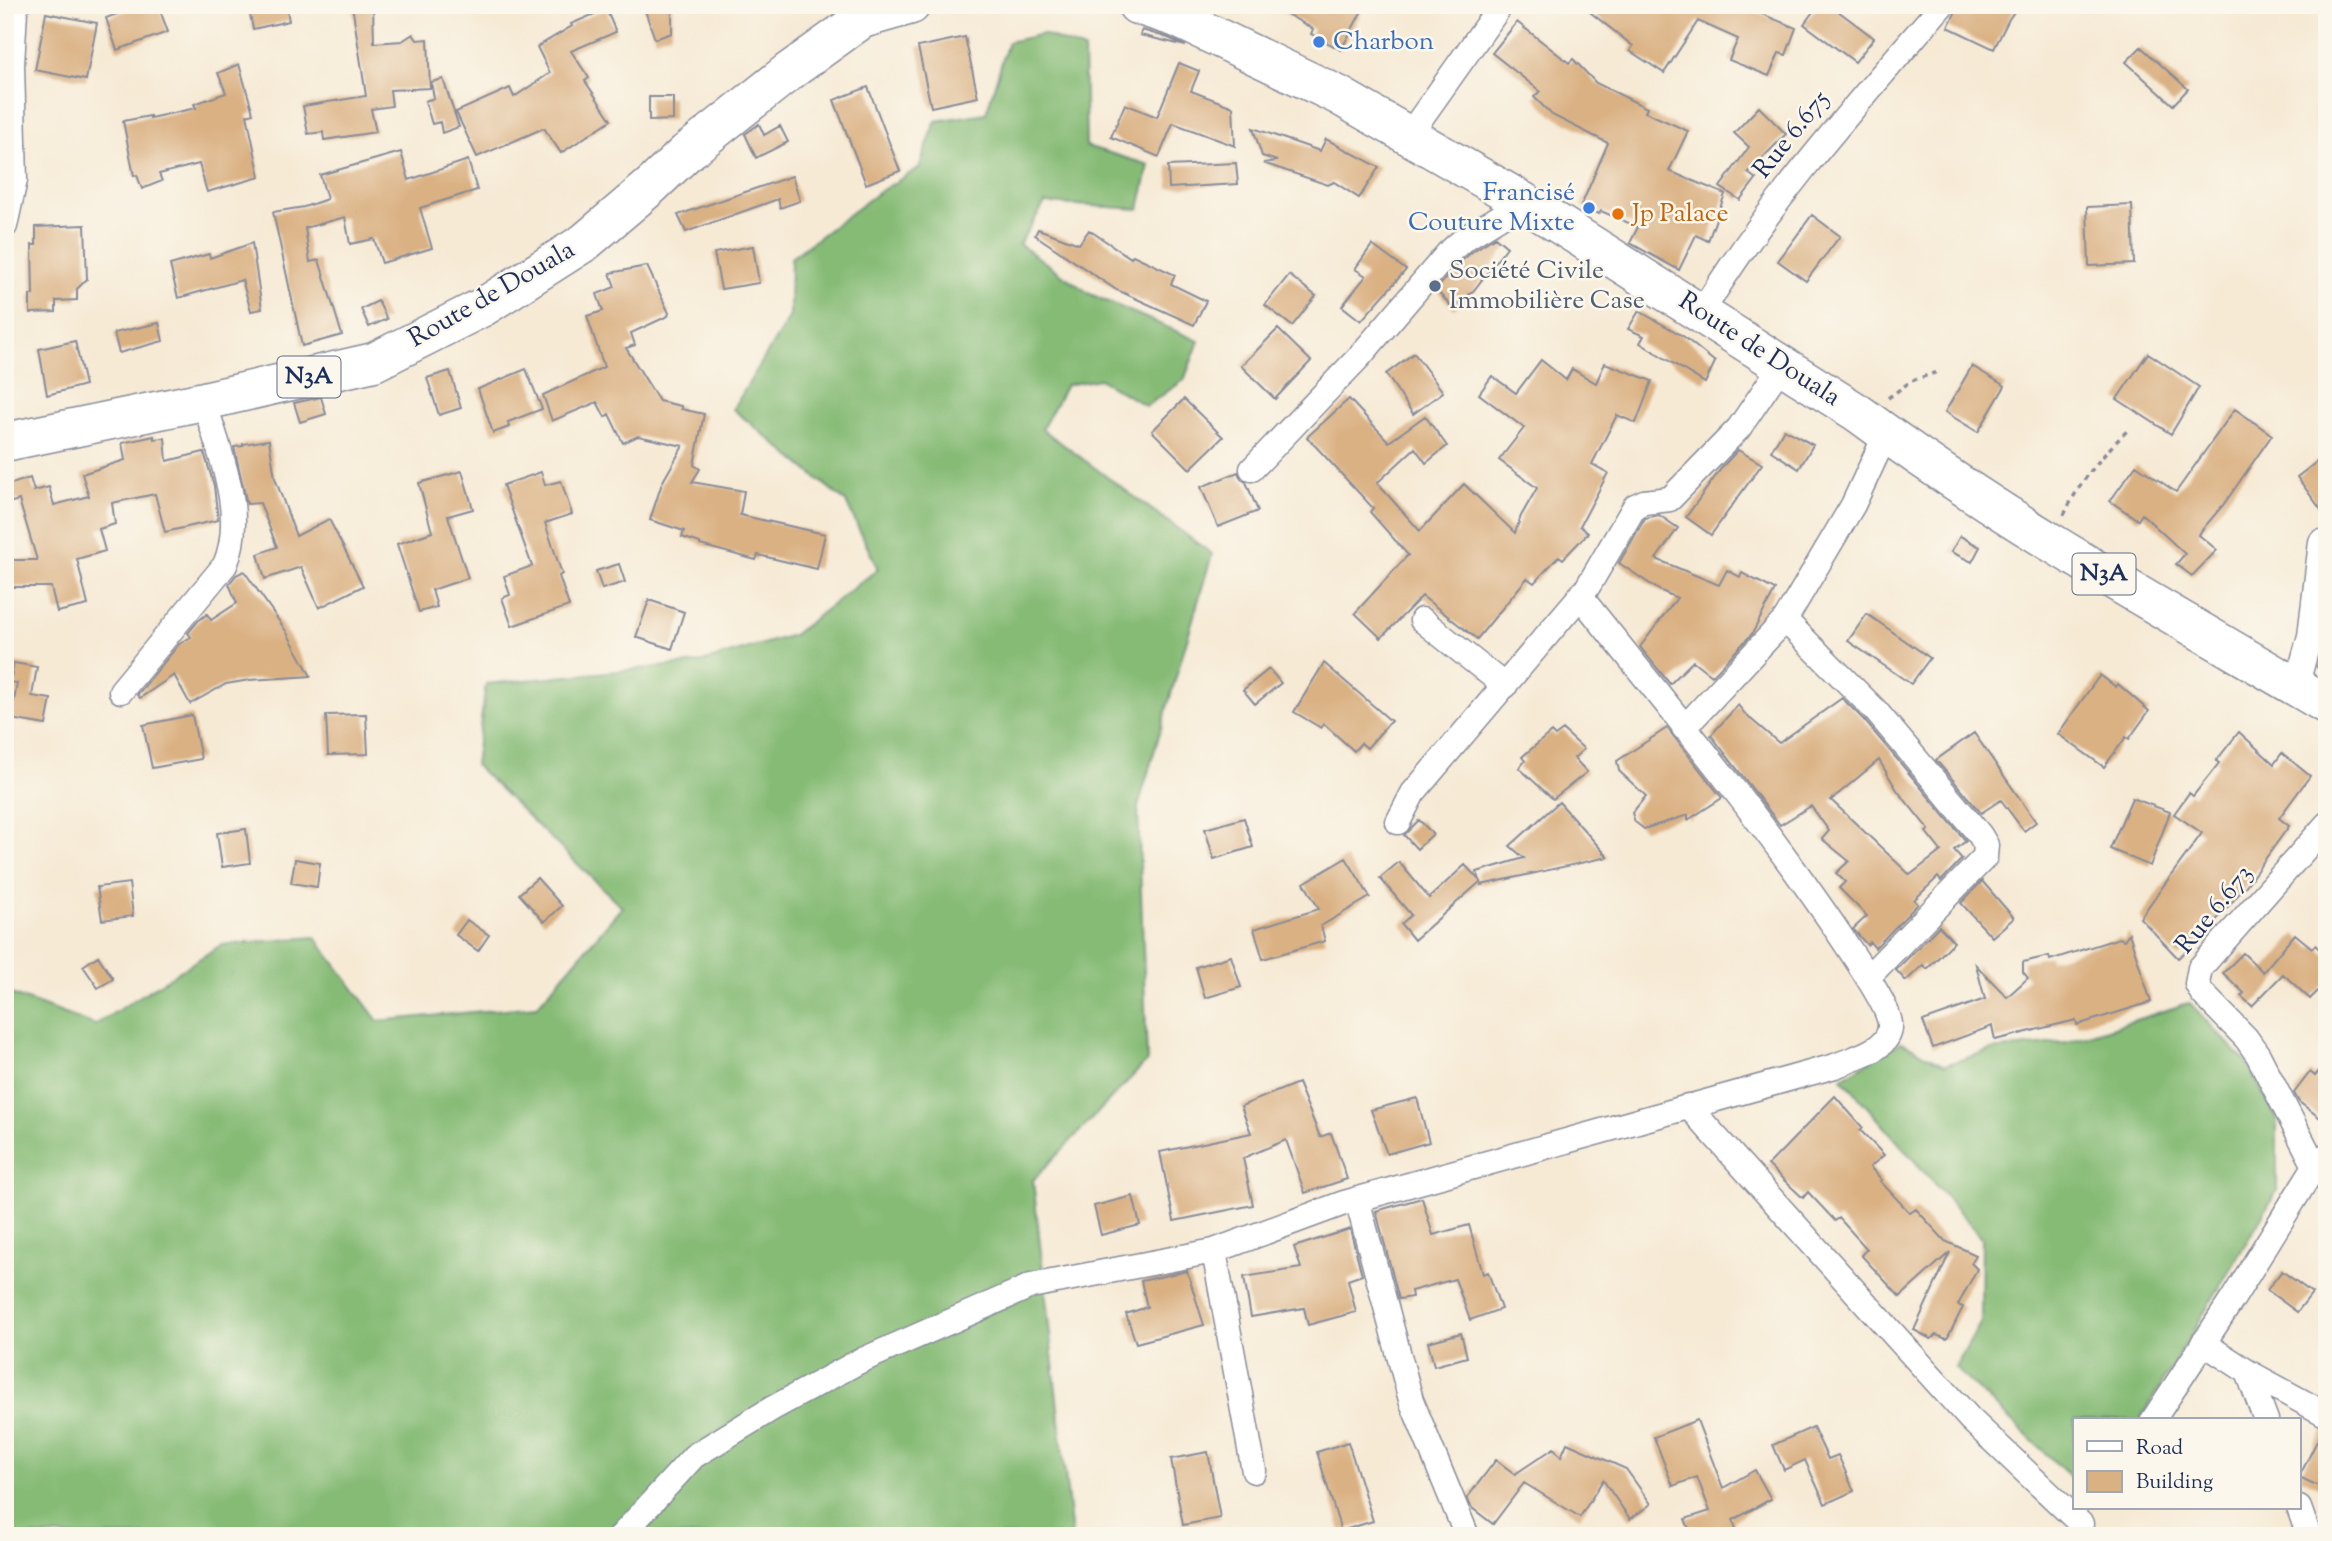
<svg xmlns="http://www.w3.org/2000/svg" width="2332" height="1541" font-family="'Sorts Mill Goudy',serif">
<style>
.forest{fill:#86bb76;stroke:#50756a;stroke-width:2}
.building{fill:#dab183;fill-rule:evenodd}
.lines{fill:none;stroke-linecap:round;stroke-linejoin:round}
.street-casing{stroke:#888c9a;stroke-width:27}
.highway-casing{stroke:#888c9a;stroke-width:41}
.path{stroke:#888c9a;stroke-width:3.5;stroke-dasharray:5 5;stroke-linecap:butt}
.street{stroke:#fff;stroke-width:24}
.highway{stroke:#fff;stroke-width:38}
.shop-dot{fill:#3f7fe0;stroke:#fbf7ec;stroke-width:2.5}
.food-dot{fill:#e8710a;stroke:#fbf7ec;stroke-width:2.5}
.service-dot{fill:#5c6f8a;stroke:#fbf7ec;stroke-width:2.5}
.labels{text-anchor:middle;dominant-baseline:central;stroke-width:5;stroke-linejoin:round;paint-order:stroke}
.shield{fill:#fbf7ec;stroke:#5e6b89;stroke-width:2}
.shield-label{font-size:24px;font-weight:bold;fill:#1b2f5e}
.shop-label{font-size:26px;fill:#366cbe;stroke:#fbf7ec;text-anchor:start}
.street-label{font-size:26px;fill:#1b2f5e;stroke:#fbf7ec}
.food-label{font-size:26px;fill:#c56008;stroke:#fbf7ec;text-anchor:start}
.service-label{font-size:26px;fill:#4e5e75;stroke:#fbf7ec;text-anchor:start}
</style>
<rect width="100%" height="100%" fill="#fbf7ec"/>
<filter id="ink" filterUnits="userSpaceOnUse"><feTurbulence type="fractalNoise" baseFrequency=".0143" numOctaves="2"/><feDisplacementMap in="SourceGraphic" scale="14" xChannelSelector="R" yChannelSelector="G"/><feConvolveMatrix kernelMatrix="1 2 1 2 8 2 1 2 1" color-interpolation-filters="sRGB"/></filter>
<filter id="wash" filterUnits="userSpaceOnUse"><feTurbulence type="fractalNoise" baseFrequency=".00686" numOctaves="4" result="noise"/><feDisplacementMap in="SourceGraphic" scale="28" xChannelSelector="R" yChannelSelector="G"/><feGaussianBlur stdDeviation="1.57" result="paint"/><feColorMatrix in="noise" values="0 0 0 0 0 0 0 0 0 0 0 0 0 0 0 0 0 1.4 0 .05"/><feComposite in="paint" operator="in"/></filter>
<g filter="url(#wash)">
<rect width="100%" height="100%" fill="#f6ead5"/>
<path class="forest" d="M1043 34 1084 50 1086 146 1149 165 1139 209 1045 203 1019 244 1090 294 1199 341 1184 380 1146 406 1099 379 1066 385 1042 429 1212 554 1138 807 1147 1061 1033 1180 1072 1536H5V992L95 1025 221 945 315 937 378 1021 537 1006 622 907 475 765 486 684 699 663 793 635 878 569 846 502 733 409 790 316 791 258 879 192 919 168 936 121 986 113 1008 42Z
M2189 1003 2246 1062 2277 1119V1191L2140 1420H2075V1481L1955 1368 1981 1322 1982 1238 1842 1078 1901 1042 1945 1065 1991 1050 2067 1042Z"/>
<g id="blocks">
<path class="building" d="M141 5H158L168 32 117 50 106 18Z
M248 5H286L289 21 253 29Z
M352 5H373L374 43 402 41 413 34 417 40 428 39 430 88 390 90 392 106 371 109 376 132 324 140 323 132 308 134 303 106 366 96Z
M643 5H672V33L655 39Z
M1271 5H1365L1341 50 1311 34 1313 29Z
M1581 5H1740L1796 28 1786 55 1779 53 1769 76 1729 60 1738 39 1698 21 1664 73 1630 51 1633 46Z
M1818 5H1830L1874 38 1855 62 1804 24Z
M1959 5H2019L2009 19 1994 49 1948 27Z
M606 9 616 32 571 51 589 78 585 81 611 120 561 153 544 128 477 157 456 112 510 88 514 97 550 73 537 47 572 26 571 24Z
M46 13 97 23 86 80 35 70Z
M1517 22 1569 63 1573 59 1596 83 1647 108 1645 112 1688 131 1669 171 1725 194 1708 241 1696 235 1679 270 1630 243 1638 227 1601 211 1599 214 1581 206 1608 143 1552 115 1534 97 1540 91 1492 53Z
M1142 30 1169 38 1186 46 1140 35Z
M965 37 978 97 931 107 918 47Z
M2141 47 2188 89 2173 105 2126 62Z
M1179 63 1199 71 1191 91 1233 107 1235 146 1173 123 1159 157 1111 137 1125 104 1157 117Z
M239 64 253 113 247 115 260 177 207 192 199 164 159 174 162 181 142 189 137 175 134 176 123 121 150 116V118L196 108 194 104 226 93 218 73Z
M443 79 459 127 442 133 440 122 432 124 425 101 434 98 431 82Z
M868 87 900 171 866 184 834 100Z
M649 97H673V120L649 121Z
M1759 107 1786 134 1748 173 1756 179 1740 200 1720 187 1749 147 1734 133Z
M759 124 764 135 780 126 788 142 756 158 745 134Z
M1253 128 1320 151 1326 139 1379 167 1359 198 1334 182 1328 185 1263 163 1277 161 1262 156Z
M401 152 409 180 468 160 477 190 420 208 432 248 382 263 374 239 350 244 345 217 305 228 310 262 319 260 342 335 302 346 273 212 304 207 327 199 320 175Z
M1236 163 1238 184 1169 188 1168 166Z
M792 176 800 201 780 208 778 199 686 232 678 215Z
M2132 205 2134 264 2089 266 2087 207Z
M1812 215 1840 236 1806 281 1778 261Z
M85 225 87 279 77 289V300L56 301V312L30 313V295H33L32 245H36V227Z
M1038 229 1079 244 1089 230 1131 258 1133 255 1175 275 1171 284 1206 301 1194 325 1115 289 1035 235Z
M1495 237 1507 247 1474 290 1454 309 1436 290 1459 263 1473 251Z
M252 243 262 309 251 311 242 280 178 298 170 265 209 254 210 258Z
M1372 245 1406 270 1361 321 1342 306 1366 276 1355 269Z
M753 246 759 283 721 289 714 253Z
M647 266 669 313 668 316 631 333 635 345 626 348 659 401 681 406V409L704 414 694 465 700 469 692 482 744 491 740 515 825 534 817 569 758 555 756 560 700 545V543L682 537 684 531 650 520 662 483 683 446 638 436 623 443 609 414 605 417 597 402 552 421 543 395 604 367 587 316 603 311 597 294 615 287 610 273Z
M1289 275 1316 296 1292 326 1265 305Z
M378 301 387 319 369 327 361 309Z
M1639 311 1683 336 1715 362 1705 383 1640 343 1644 336 1628 329Z
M159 323 163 341 119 353 114 333Z
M1278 329 1311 361 1275 399 1241 366Z
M75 341 85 385 47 395 39 349Z
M1414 353 1443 392 1413 414 1386 374Z
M2148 353 2199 387 2171 434 2117 399Z
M1541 360 1566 380 1572 369 1596 383 1605 363 1652 381 1636 423 1617 415 1592 464 1608 473 1580 526 1588 533 1563 559 1559 556 1534 583 1527 578 1477 639 1422 596 1381 638 1355 613 1408 555 1370 512 1373 508 1307 437 1349 399 1389 442 1425 416 1447 446 1426 463 1415 448 1377 483 1420 531 1464 484 1515 533 1521 516 1537 488 1499 460 1524 428 1479 394 1492 376 1516 393Z
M1972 366 2005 386 1978 432 1945 412Z
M526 369 542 409 508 422 509 427 493 433 478 389Z
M450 371 461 408 439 415 427 378Z
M321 397 326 414 300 422 294 403Z
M1184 399 1223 437 1190 469 1152 431Z
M2235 409 2272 435 2224 504 2201 531 2199 535 2217 550 2192 576 2176 564 2185 554 2142 514 2138 520 2110 501 2136 465 2176 492Z
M1784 429 1813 445 1799 469 1771 451Z
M154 436V439L165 438 167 461 204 452 214 486 218 520 165 532 155 494 112 503 115 524 99 529 105 551 77 559 88 605 57 612 51 587H11V560H37L19 500 5 504V486L30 478 34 491 49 487 54 505 89 496 82 474 125 460 122 443Z
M269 440 275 478 296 536 329 519 363 586 319 608 301 567 265 579 258 554 277 547 260 503 247 504 234 447 243 446V444Z
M1738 450 1762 464 1711 535 1686 517 1723 466Z
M2327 454V518L2297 477Z
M462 471 473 509 448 516 468 578 432 590 437 607 419 612 397 544 432 532 419 483Z
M541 472 545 485 561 481 572 514 545 523 562 574 559 576 569 606 512 626 502 598 510 595 504 576 532 566 503 485Z
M1238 472 1241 479 1246 482 1258 511 1218 527 1201 487Z
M1659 515 1678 528 1656 559 1719 585 1727 570 1740 577 1742 573 1775 590 1752 634 1712 676 1693 661 1670 684 1640 647 1677 598 1659 590 1619 563 1645 518Z
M1960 536 1980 547 1972 562 1951 552Z
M619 564 625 582 602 589 596 571Z
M244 571 286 631 311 676 250 680 226 684 190 704 174 675 140 698 137 695 179 644 191 637 188 633 198 621 207 614 211 620 237 603 229 584 236 575Z
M649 600 684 612 672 649 636 637Z
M1867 614 1930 658 1911 684 1848 641Z
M2327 631V673L2317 667Z
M14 663 37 667 32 696 51 699 46 725 11 719 17 683 10 682Z
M1324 663 1391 721 1367 748 1361 743 1354 751 1324 724 1321 728 1294 712Z
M1269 669 1281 683 1255 704 1243 690Z
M2100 675 2116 687 2118 684 2149 711 2129 739 2126 737 2104 767 2058 734Z
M1842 698 1864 720 1966 841 1954 850 1962 859 1941 881 1938 877 1914 900 1918 904 1875 948 1870 942 1867 945 1853 929 1867 916 1839 888 1845 882 1836 873 1849 861 1822 839 1829 831 1811 806 1780 825 1711 735 1738 705 1746 715 1779 743ZM1879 760 1897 790 1929 830 1926 832 1941 851 1910 875 1831 800Z
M366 714 368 754 328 755 326 715Z
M192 715 201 759 152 768 143 725Z
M1667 728 1722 798 1688 820V815L1644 829 1635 822 1632 813 1646 796 1619 771 1617 761Z
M1563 730 1584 749 1574 758 1587 772 1553 799 1519 768 1525 761 1522 757 1551 732 1555 736Z
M2239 732 2274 764 2282 753 2310 776 2279 818 2289 826 2245 887 2199 940 2178 958 2140 918 2202 833 2174 814 2189 793 2193 796 2219 763 2216 761Z
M1974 733 2036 822 2024 831 2001 800 1981 813 1936 760Z
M2132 798 2170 812 2150 866 2110 849Z
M1559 802 1608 857 1481 885 1480 882 1414 940 1401 924 1411 915 1380 878 1399 862 1429 898 1465 865 1480 881 1477 872 1524 858 1510 846Z
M1244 818 1253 847 1214 859 1205 829Z
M1419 820 1433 834 1417 849 1404 835Z
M246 829 250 863 222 867 217 833Z
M1346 858 1370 897 1321 926 1325 941 1263 959 1254 929 1319 909 1304 883Z
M295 859 320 863 317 887 291 883Z
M537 878 562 906 544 922 519 894Z
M1982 881 2014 918 1992 937 1961 903Z
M129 883 133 916 102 920 97 887Z
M467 920 489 935 478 951 456 935Z
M1939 926 1954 942 1927 969 1923 965 1906 981 1896 970Z
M2129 933 2151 1002 2077 1025 2076 1020 1995 1040 1992 1026 1933 1048 1923 1021 1985 999 1976 965 2007 997 2028 978 2023 972V962L2049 956 2050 960 2119 938 2124 940Z
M2295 934 2312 948 2315 945 2327 956V982L2310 999 2283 974 2252 1006 2241 996 2244 993 2223 973 2243 953 2263 972Z
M98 956 113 979 98 988 83 966Z
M1231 956 1241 987 1205 998 1196 967Z
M2327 1062V1123L2299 1102 2294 1093 2310 1072 2315 1076Z
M1298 1083 1320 1137 1331 1133 1347 1179 1305 1193 1286 1140 1243 1158 1253 1205 1174 1221 1160 1152 1251 1133 1241 1106Z
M1835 1096 1863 1128 1860 1130 1884 1155 1870 1167 1882 1180 1880 1181 1910 1213 1916 1209 1945 1241 1976 1255 1971 1263 1977 1269 1958 1305 1963 1307 1947 1339 1936 1335 1931 1339 1914 1330 1950 1252 1900 1297 1861 1255 1867 1249 1839 1218 1835 1221 1808 1192 1803 1198 1768 1165Z
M1417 1098 1429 1142 1387 1154 1371 1110Z
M1133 1196 1140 1225 1101 1235 1094 1206Z
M1422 1198 1433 1235 1469 1225 1483 1274 1488 1272 1501 1309 1470 1320 1455 1279 1411 1291 1412 1297 1399 1299 1376 1211Z
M1350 1229 1362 1275 1348 1280 1356 1312 1308 1325 1304 1308 1251 1317 1244 1277 1301 1268 1294 1247Z
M1187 1271 1204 1325 1136 1343 1126 1314 1147 1307 1141 1281Z
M2282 1271 2312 1293 2297 1312 2267 1290Z
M1461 1333 1467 1357 1434 1366 1428 1342Z
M1697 1420 1723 1488 1755 1470 1771 1499 1733 1520 1737 1532 1725 1536H1692L1685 1519 1710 1511 1697 1477 1673 1486 1654 1437Z
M1813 1427 1828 1459 1838 1455 1854 1491 1825 1504 1805 1460 1784 1470 1773 1445Z
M2323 1429 2327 1430V1490L2299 1477Z
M1348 1442 1373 1521 1341 1531 1317 1452Z
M1567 1443 1626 1469 1651 1504 1630 1519 1603 1480 1580 1517 1524 1483 1493 1524 1472 1508 1467 1498 1496 1460 1515 1474 1554 1448 1561 1457Z
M1208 1452 1220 1518 1183 1525 1171 1459Z"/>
</g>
</g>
<g filter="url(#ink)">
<use href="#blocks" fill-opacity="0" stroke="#888c9a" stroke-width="2"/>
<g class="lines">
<defs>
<path id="street" d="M1409 135 1501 5
M5 226 15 180 12 65 15 10 17 5
M1702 312C1770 200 1856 105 1942 5
M1252 469 1360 356 1448 253 1464 239 1524 202
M1422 620 1505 686
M1785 620 1875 710 1980 835 1986 845 1985 857 1868 977
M2296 687 2310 636 2321 542
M121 691 225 565C247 513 219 453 204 401
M1684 728 1785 620 1853 505 1886 434
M1398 822 1413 793 1587 588 1635 506 1644 502 1670 499 1739 428 1781 366
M2327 824 2200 968 2197 984 2202 993 2246 1038 2258 1055 2315 1166 2327 1155
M1688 1106 1970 1419 2081 1524
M1357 1199 1411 1400 1467 1536
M1214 1251 1254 1471
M2203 1343 2248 1372 2327 1415
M2248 1372 2266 1420
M2153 1420 2232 1300 2315 1166
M2299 1508 2309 1536
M621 1536 694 1456 773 1408 858 1362 1031 1286 1214 1251 1344 1203 1835 1066C1853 1058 1892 1050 1890 1024 1889 1007 1855 958 1844 941 1764 821 1670 709 1580 596"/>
<path id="highway" d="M1137 5 1177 18 1338 95 1524 202 1858 413C2006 523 2169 612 2327 705
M5 442 204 401 374 362 483 307 585 242 651 186 686 153 787 73 862 19 911 5"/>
</defs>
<use href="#street" class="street-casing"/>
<use href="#highway" class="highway-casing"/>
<path class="path" d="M1888 398 1911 381 1940 371
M2064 515C2080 481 2103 454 2130 428"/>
<use href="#street" class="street"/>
<use href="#highway" class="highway"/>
</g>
</g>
<g class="shop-dot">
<circle cx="1319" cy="42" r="7"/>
<circle cx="1589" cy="208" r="7"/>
</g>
<circle class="food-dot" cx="1618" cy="214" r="7"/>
<circle class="service-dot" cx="1435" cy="286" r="7"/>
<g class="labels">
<g class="shield">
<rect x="277.5" y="356.5" width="63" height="41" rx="5"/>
<rect x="2072.5" y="553.5" width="63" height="41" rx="5"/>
</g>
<g class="shield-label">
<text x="309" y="377">N3A</text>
<text x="2104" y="574">N3A</text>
</g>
<g class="shop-label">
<text x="1333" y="42">Charbon</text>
<text x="1575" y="193" text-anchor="end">Francisé<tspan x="1575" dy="30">Couture Mixte</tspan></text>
</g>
<g class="street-label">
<text transform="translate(1792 135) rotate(-51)">Rue 6.675</text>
<text transform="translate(492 295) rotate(-30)">Route de Douala</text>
<text transform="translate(1759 350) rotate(33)">Route de Douala</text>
<text transform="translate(2215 910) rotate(-51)">Rue 6.673</text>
</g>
<g class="food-label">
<text x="1632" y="214">Jp Palace</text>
</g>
<g class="service-label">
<text x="1449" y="271">Société Civile<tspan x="1449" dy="30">Immobilière Case</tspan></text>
</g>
</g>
<rect width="2332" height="1541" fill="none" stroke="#fbf7ec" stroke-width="28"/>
<rect x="2073" y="1418" width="228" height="91" fill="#fbf7ec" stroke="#a1a7b3" stroke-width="2"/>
<rect x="2087" y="1441" width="35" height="10" fill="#ffffff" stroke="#a1a7b3" stroke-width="2"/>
<text x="2136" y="1454" font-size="21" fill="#1b2f5e">Road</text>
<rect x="2087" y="1471" width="35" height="21" fill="#dab183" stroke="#a1a7b3" stroke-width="2"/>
<text x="2136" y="1488" font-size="21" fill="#1b2f5e">Building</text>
</svg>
